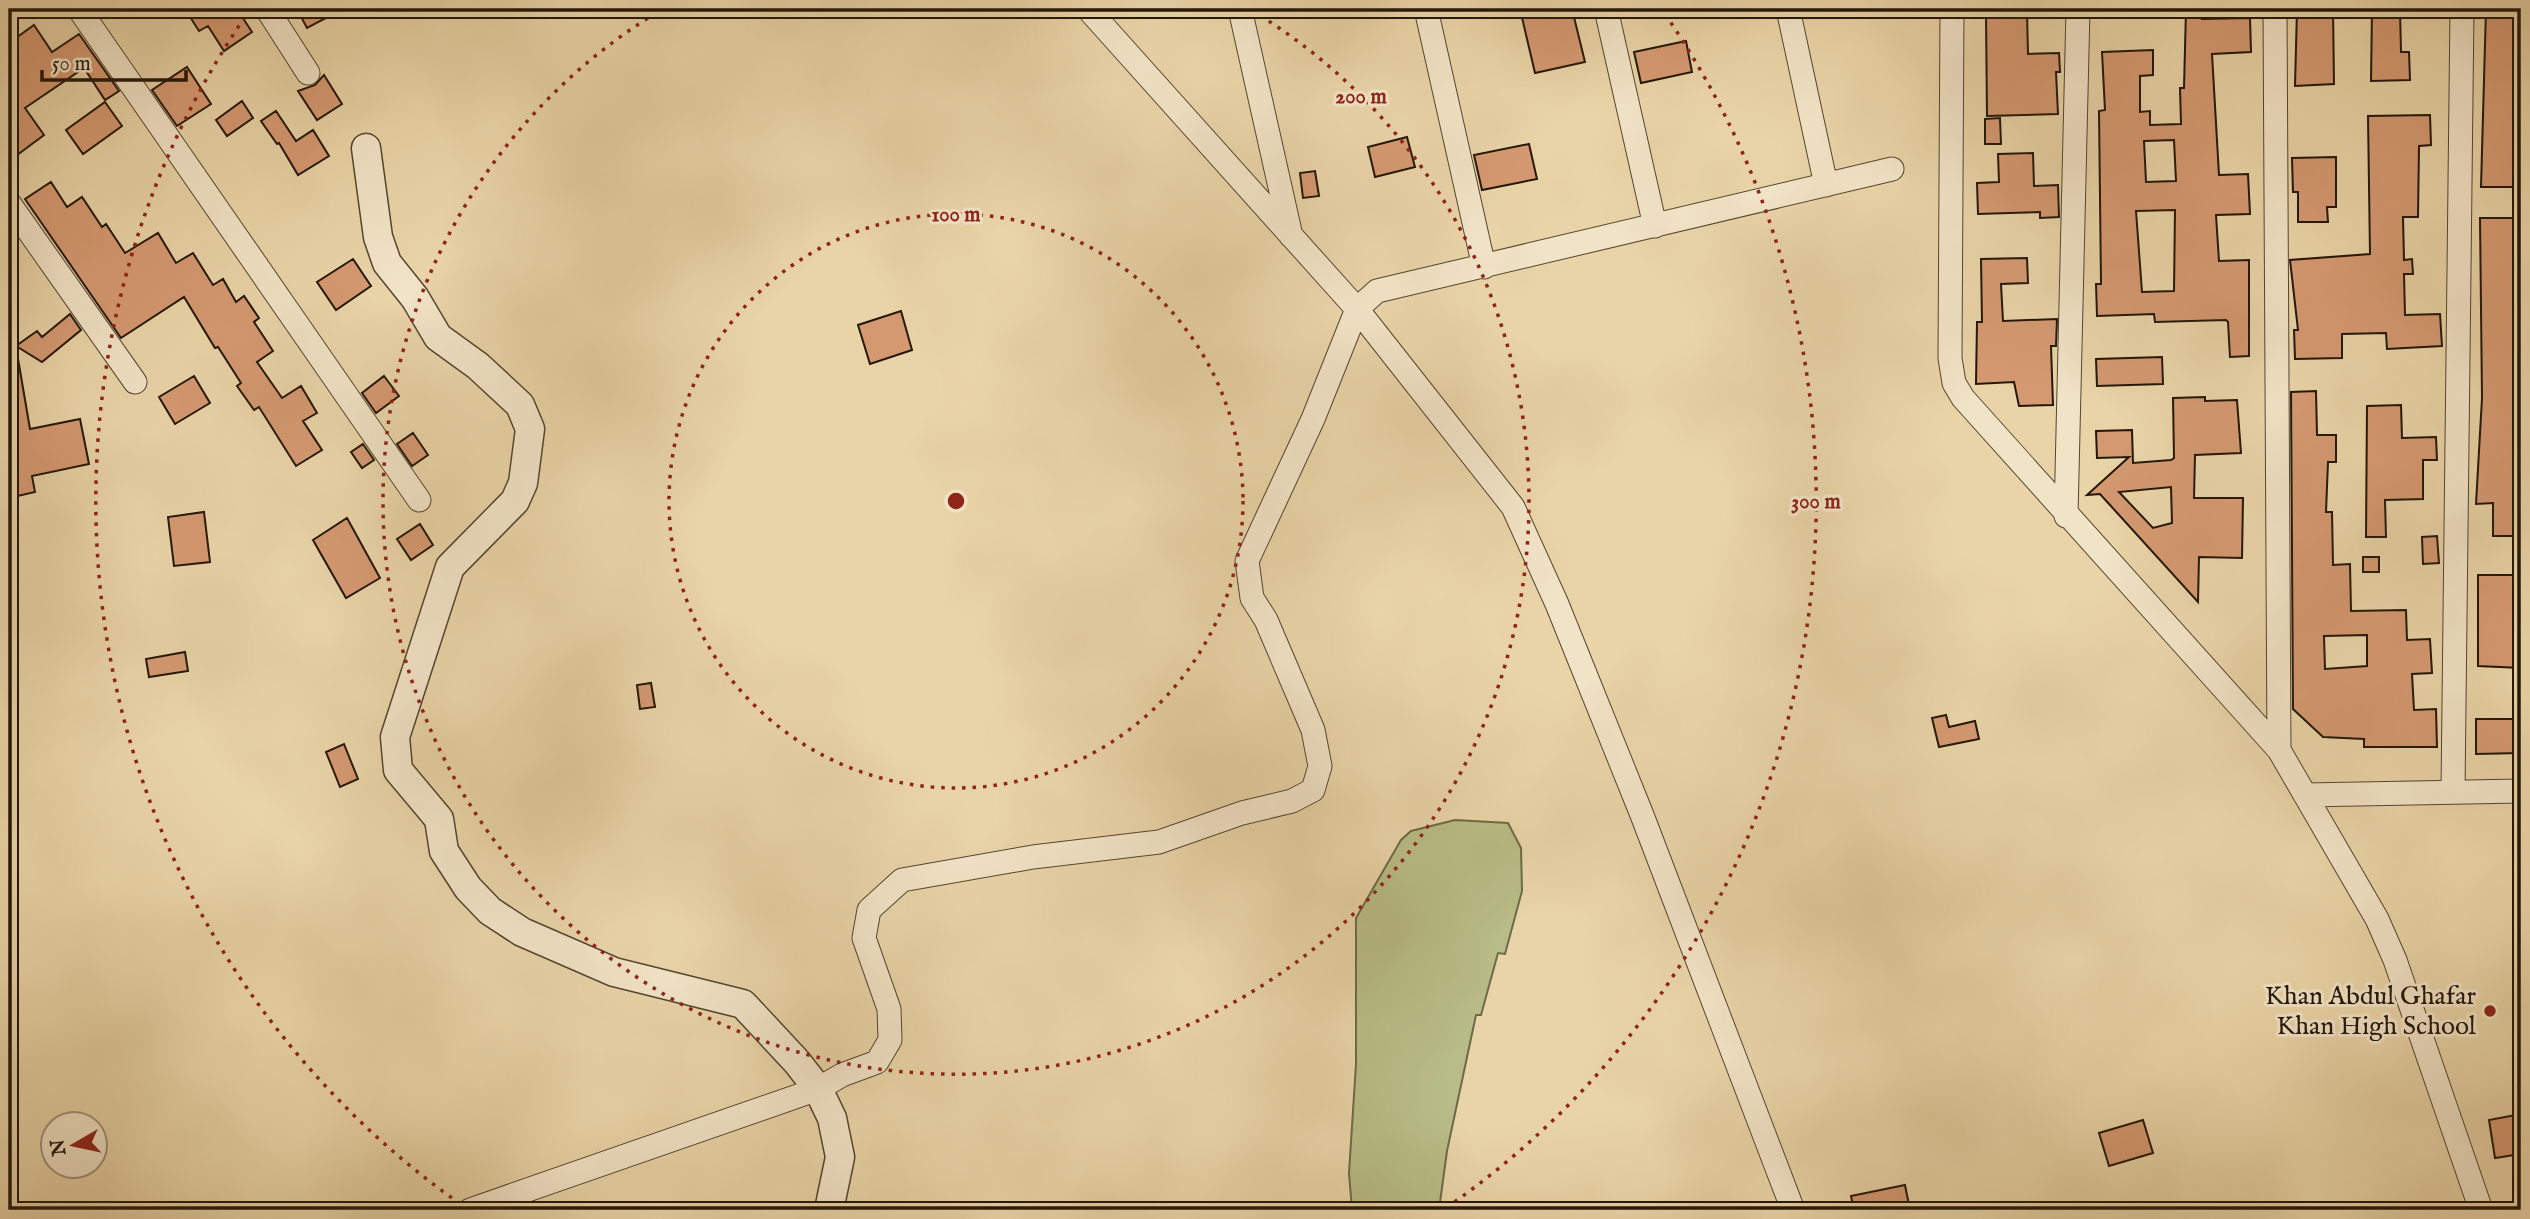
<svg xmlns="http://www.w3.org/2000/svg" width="2530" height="1219" font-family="'IM FELL English',serif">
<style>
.green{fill:#b8bc86;stroke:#6e6a47;stroke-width:2}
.building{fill:#d59971;stroke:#231708;stroke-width:2;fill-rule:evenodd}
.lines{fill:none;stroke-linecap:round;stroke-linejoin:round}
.minor-casing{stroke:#544630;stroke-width:25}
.tertiary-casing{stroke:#544630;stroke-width:31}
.minor{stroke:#f1e3c6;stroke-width:23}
.tertiary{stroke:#f1e3c6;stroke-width:28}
.ring{fill:none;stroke:#8f2418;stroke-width:3.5;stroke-dasharray:3.5 7}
.poi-dot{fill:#8f2418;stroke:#f1e3c6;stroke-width:2.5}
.labels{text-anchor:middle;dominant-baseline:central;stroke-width:6;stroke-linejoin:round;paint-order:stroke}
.poi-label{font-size:26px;fill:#231708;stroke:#f1e3c6;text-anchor:end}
.centre{fill:#8f2418;stroke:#f1e3c6;stroke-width:3.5}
.ring-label{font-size:21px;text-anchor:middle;font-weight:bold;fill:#8f2418;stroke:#f1e3c6;stroke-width:6;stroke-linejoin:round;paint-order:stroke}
</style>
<rect width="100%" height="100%" fill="#e9d4a7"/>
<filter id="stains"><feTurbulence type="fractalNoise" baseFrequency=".00286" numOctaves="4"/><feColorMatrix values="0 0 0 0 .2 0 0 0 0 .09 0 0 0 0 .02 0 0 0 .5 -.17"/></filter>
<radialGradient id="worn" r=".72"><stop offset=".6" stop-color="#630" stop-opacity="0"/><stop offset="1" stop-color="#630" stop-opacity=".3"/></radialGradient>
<path class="green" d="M1455 820 1508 823 1521 848 1522 891 1505 954 1498 953 1481 1015H1476L1447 1151 1439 1210H1352L1349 1173 1356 1064V918L1401 840 1411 831Z"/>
<path class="building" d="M185 9H237L252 32 224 51 208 26 199 31Z
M297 9H343L307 28Z
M1520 9H1572L1585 62 1535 73Z
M2186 9H2201L2202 19 2250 18 2251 52 2212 54 2219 175 2248 174 2250 214 2216 215 2219 261 2249 260V356L2230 357 2228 322 2226 320 2155 322 2154 314 2097 316 2096 284H2101L2099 111 2105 110 2102 52 2153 50V75L2140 76V112L2150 111V125L2181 124 2180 88H2184ZM2174 140 2176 181 2146 182 2144 141ZM2175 210 2174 291 2142 292 2136 211Z
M2297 9H2333L2334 84 2295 86Z
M2372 9H2400L2401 52H2409L2410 80 2371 81Z
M2486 9H2521V187H2481Z
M2027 12 2028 54 2059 53 2060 72H2056L2058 114 1987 116 1986 14Z
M34 25 52 52 79 34 119 91 105 100 84 68 25 108 44 135 9 161V43Z
M1686 41 1692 72 1641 83 1634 52Z
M187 67 211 104 177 126 152 90Z
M324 75 342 104 317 120 298 91 315 85Z
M242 101 253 118 227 136 216 120Z
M105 102 122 126 83 154 66 130Z
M276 111 296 141 313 130 329 156 298 175 279 143 277 144 261 121Z
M2430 115 2431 145 2419 146 2418 217H2403L2404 260 2412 259 2413 274H2404L2405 315 2440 314 2442 346 2387 349 2386 333 2342 334V358L2295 359 2294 330H2298L2290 260 2370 254 2368 116Z
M2000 118 2001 144H1985V119Z
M1407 137 1415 167 1375 177 1368 147Z
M1529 144 1537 179 1482 190 1474 155Z
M2033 153 2034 186 2058 185 2059 217 2040 218V212L1978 214 1977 183 1999 182 1998 154Z
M2336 157V207H2327L2328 222H2298V192H2293L2292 158Z
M1315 171 1319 196 1303 198 1300 173Z
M51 182 67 207 82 197 102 227 106 224 125 253 158 233 176 263 193 253 213 285 223 279 236 302 244 296 259 318 254 322 273 351 257 362 282 398 301 386 317 413 303 421 322 450 296 466 259 407 254 410 237 386 241 383 218 347 215 348 184 297 121 338 25 199Z
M2480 218H2521V287H2519L2521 432H2518L2521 536H2493V503L2476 504 2482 398Z
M2027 258 2028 283 2001 284 2003 321 2057 319 2056 346H2051L2053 405 2019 406 2014 382 1976 384 1977 322H1982L1981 259Z
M353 259 371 286 336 310 317 282Z
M901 311 912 350 870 364 858 325Z
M70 314 81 330 42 362 16 346 37 331 42 337Z
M17 353 30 429 80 419 89 464 32 476 35 492 9 498V354Z
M2162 357 2163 384 2097 386 2096 359Z
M194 376 210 403 175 424 159 397Z
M384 376 399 396 376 413 362 393Z
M2316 391 2317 435H2336V462H2328L2326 512H2332L2333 565 2350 564 2351 611 2406 610 2407 640 2430 639 2432 673 2412 674 2414 710 2436 709 2437 747H2364V739L2323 737 2293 709 2291 392ZM2367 635V666L2325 669 2324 636Z
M2205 397V401L2237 400 2241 453 2195 455 2194 498H2243L2242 558 2199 557 2198 602 2100 494 2087 495 2129 457 2097 458 2096 431 2132 430 2133 463 2171 460 2174 458 2173 398ZM2171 487 2172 523 2153 528 2119 492Z
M2401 405 2402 438 2436 437 2437 460H2423V499L2385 500 2386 537H2366L2367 406Z
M413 433 428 455 412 466 397 444Z
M363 444 374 460 362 468 351 452Z
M204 512 210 562 174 566 168 517Z
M347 518 380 578 346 598 313 540Z
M420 524 433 545 411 560 397 539Z
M2437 536 2439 563 2423 564 2422 537Z
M2363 557H2379V572H2363Z
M2478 575H2518L2515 638 2521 639V668L2478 666Z
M185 652 188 671 149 677 146 659Z
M651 683 655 707 640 709 637 685Z
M1946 715 1949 727 1975 721 1979 739 1939 747 1932 718Z
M2476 719H2521V753L2476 754Z
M344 744 358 779 340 787 326 752Z
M2521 1114V1154L2495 1158 2489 1120Z
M2143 1120 2153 1153 2109 1166 2099 1133Z
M1905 1185 1910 1210H1854L1851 1196Z"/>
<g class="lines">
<defs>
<path id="minor" d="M79 9 419 500
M267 9 308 73
M1088 9 1357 309 1513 507 1557 604 1642 815 1793 1210
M1240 9 1291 236
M1426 9 1484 267
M1606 9 1655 226
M1788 9 1826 185
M1952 9 1950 358 1954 383 1963 398 2279 750 2377 919 2395 960 2481 1210
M2275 9 2279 750
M9 203 135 382
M2066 516 2078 9
M2453 792 2462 9
M2305 795 2521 791
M470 1210 818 1089 842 1075 877 1062 890 1040 889 1009 864 938 869 910 902 880 1033 857 1159 842 1242 813 1292 801 1313 790 1320 766 1313 730 1266 620 1252 598 1247 561 1313 419 1357 309 1377 291 1892 169"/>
<path id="tertiary" d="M366 148 378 237 387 263 415 298 438 337 478 366 520 405 530 429 523 483 515 501 450 567 395 737 398 770 439 819 444 851 468 888 490 911 522 932 614 972 743 1004 797 1062 818 1089 832 1118 840 1157 829 1210"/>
</defs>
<use href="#minor" class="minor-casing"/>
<use href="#tertiary" class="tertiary-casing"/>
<use href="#minor" class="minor"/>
<use href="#tertiary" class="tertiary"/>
</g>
<g class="ring">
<circle cx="956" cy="501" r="287"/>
<path d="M1251 10A573 573 0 1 1 661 10"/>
<path d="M469 1210A860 860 0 0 1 247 14M1665 14A860 860 0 0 1 1443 1210"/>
</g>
<circle class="poi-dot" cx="2490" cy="1011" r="7"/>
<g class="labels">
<g class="poi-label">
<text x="2476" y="996">Khan Abdul Ghafar<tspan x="2476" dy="30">Khan High School</tspan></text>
</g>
</g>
<circle cx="956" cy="501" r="10" class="centre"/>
<g class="ring-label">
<text x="1361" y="103">200 m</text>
<text x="956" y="221">100 m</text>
<text x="1816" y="508">300 m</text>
</g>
<rect width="2530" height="1219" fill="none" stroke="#e9d4a7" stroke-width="35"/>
<rect x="10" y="10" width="2509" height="1198" fill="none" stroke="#231708" stroke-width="3.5"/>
<rect x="18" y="18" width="2495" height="1184" fill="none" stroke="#231708" stroke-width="2"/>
<g transform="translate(74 1145) rotate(261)"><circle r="33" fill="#f1e3c6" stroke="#9f917a" stroke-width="2"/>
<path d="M0-5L12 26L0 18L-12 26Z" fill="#8f2418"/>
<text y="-10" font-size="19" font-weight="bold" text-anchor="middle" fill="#231708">N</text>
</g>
<path d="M42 70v10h144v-10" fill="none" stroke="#231708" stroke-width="3.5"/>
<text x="52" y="70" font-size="21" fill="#231708" stroke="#f1e3c6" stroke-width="5" paint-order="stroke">50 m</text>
<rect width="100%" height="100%" filter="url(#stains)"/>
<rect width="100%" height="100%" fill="url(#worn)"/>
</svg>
